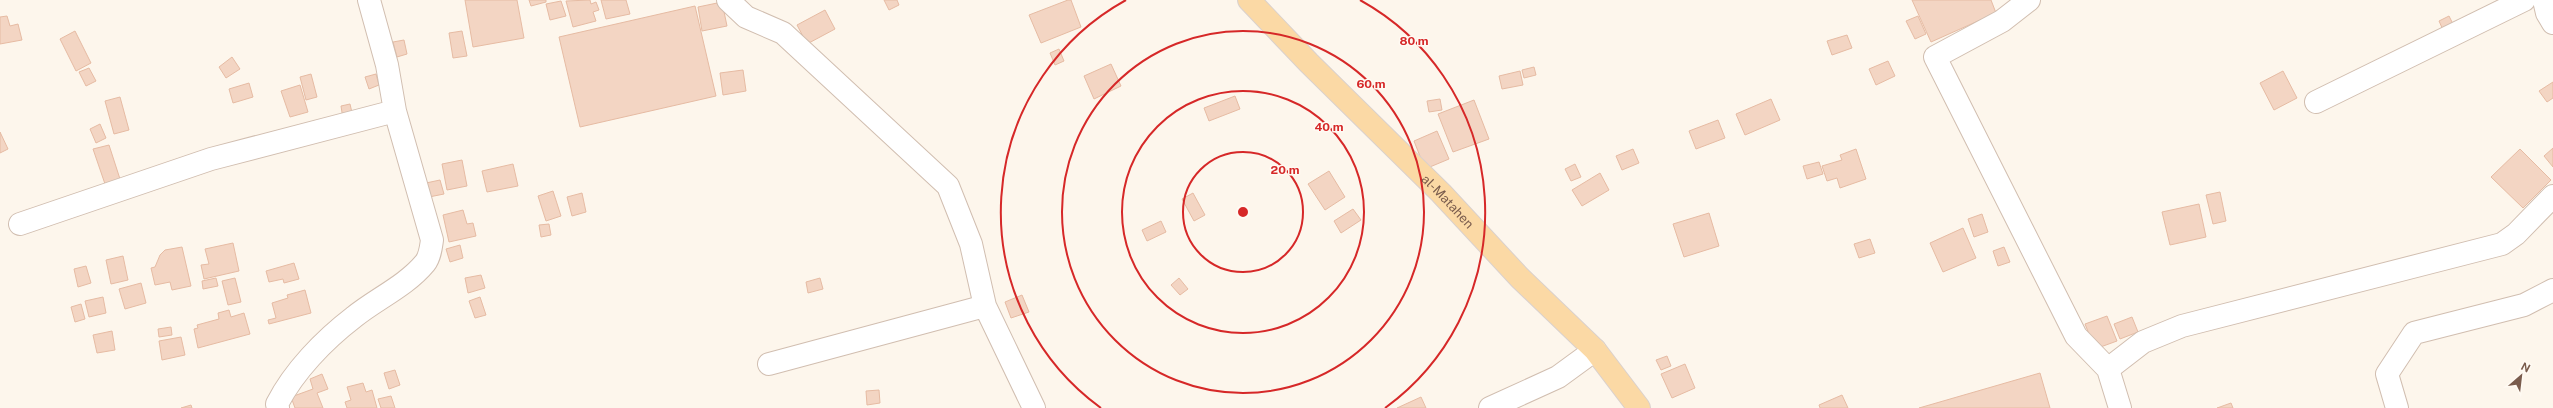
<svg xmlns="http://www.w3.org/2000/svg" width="2553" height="408" font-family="'Public Sans',sans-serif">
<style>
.building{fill:#f3d5c3;stroke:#e6bba3}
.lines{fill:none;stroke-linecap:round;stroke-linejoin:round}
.minor-casing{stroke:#d1beb0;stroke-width:24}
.major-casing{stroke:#dad1cd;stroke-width:24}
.minor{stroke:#fff;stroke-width:22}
.major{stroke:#fbd9a5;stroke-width:22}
.ring{fill:none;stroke:#d62828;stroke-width:2}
.labels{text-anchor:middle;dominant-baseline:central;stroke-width:3;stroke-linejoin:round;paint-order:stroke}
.street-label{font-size:13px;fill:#7a5c4d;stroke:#fffaf3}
.centre{fill:#d62828;stroke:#fffaf3;stroke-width:2}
.ring-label{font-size:12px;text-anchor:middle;font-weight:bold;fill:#d62828;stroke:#fffaf3;stroke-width:3;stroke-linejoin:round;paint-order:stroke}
</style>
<rect width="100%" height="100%" fill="#fdf6ec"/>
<path class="building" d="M465 0H517L524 38 473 47Z
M529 0H546V2L531 6Z
M590 0 591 4 596 2 599 10 593 12 596 21 573 27 566 1Z
M601 0H626L630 14 606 19Z
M884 0H897L899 5 889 10Z
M1068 0H1071L1081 27 1041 43 1029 15Z
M1912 0H1991L1996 13 1931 42Z
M561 1 566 16 550 20 546 4Z
M722 2 727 26 702 31 698 7Z
M695 6 716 96 580 127 559 37Z
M825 10 835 29 807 44 797 25Z
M7 16 10 26 18 24 22 40 0 44V17Z
M1918 16 1926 34 1915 39 1906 21Z
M2449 16 2454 26 2443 30 2439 21Z
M75 31 91 63 76 71 60 39Z
M462 31 467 56 453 58 449 33Z
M1847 35 1852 48 1832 55 1827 41Z
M404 40 407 54 397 57 393 42Z
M1059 49 1064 61 1055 65 1050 53Z
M232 57 240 69 226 78 219 67Z
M1888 61 1895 76 1876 85 1869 69Z
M1111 64 1121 86 1094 99 1084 76Z
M1534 67 1536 75 1524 78 1522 70Z
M89 68 96 81 86 86 79 72Z
M743 70 746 91 723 95 720 73Z
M1520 71 1523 85 1502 89 1499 76Z
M2283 71 2297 98 2274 110 2260 83Z
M311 74 317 97 306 100 300 77Z
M376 74 379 85 369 89 365 77Z
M2553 82V98L2547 102 2539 91Z
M249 83 253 97 233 103 229 89Z
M300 85 308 112 290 117 281 91Z
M1235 96 1240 109 1209 121 1204 108Z
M120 97 129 130 114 134 105 101Z
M1440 99 1442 110 1429 112 1427 101Z
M1771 99 1780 120 1745 135 1736 114Z
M1474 100 1489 139 1453 152 1438 114Z
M350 104 353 117 343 119 341 106Z
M1718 120 1725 138 1696 149 1689 131Z
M100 124 106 138 96 143 90 129Z
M1437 131 1449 159 1425 169 1414 141Z
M0 132 8 149 0 153Z
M109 145 120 179 105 184 93 149Z
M2553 148V167L2544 156Z
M1633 149 1639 163 1622 170 1616 156Z
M1856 149 1866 179 1840 188 1837 178 1827 181 1822 166 1842 160 1840 155Z
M2520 149 2551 180 2523 208 2491 177Z
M462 160 467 186 447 190 442 164Z
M1819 162 1823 174 1807 179 1803 166Z
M513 164 518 186 487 192 482 171Z
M1575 164 1581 177 1571 181 1565 169Z
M1329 171 1345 197 1325 210 1308 184Z
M1600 173 1609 190 1582 206 1572 190Z
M440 180 444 194 429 197 426 183Z
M553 191 561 216 546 221 538 196Z
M2220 192 2226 221 2213 224 2206 195Z
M582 193 586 212 572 216 567 197Z
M1193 193 1205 215 1194 221 1182 199Z
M2199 204 2206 237 2170 245 2162 212Z
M1353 209 1361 220 1341 233 1334 221Z
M463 210 467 224 473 223 476 236 449 242 443 215Z
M1709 213 1719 246 1684 257 1673 224Z
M1982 214 1988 232 1974 237 1968 219Z
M1161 221 1166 232 1147 241 1142 230Z
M549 224 551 235 541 237 539 225Z
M1963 228 1976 258 1943 272 1930 243Z
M1870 239 1875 253 1859 258 1854 244Z
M233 243 239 271 204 279 201 265 209 264 205 249Z
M460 245 463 258 450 262 446 249Z
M182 247 191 286 172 290 170 282 155 285 151 268 155 267 160 255 165 250Z
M2004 247 2010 262 1998 266 1993 251Z
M123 256 128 280 111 284 106 260Z
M294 263 299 279 284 283 283 279 269 282 266 271Z
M86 266 91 283 78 287 74 269Z
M481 275 485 288 468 293 465 278Z
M216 278 218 286 203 289 202 281Z
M235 278 241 302 228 305 222 281Z
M820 278 823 289 808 293 806 282Z
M1179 278 1188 289 1180 295 1171 285Z
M141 283 146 303 125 309 119 289Z
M305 290 311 313 269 324 268 320 276 318 272 303 288 298 287 295Z
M1022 295 1029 312 1011 318 1005 302Z
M103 297 106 313 89 317 85 301Z
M480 297 486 315 475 318 469 301Z
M81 304 85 319 75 322 71 307Z
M229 310 231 317 244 313 250 334 198 348 194 329 198 328 197 325 219 319 218 313Z
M2107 316 2117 341 2095 349 2085 324Z
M2132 317 2138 332 2120 339 2114 324Z
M171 327 172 335 159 337 158 329Z
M112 331 115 350 97 353 93 335Z
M181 337 185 355 162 360 159 341Z
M1667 356 1671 366 1661 370 1656 360Z
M1685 364 1695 388 1672 398 1661 374Z
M395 370 400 385 389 389 384 373Z
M2040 373 2050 408H1919Z
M322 374 328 389 317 393 323 408H295L291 397 313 389 310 379Z
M363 383 366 392 372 390 377 408H347L345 402 351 400 347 387Z
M879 390 880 403 867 405 866 391Z
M1842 395 1848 408H1820L1819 405Z
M391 396 395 408H381L378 399Z
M1421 397 1426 408H1397Z
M2231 403 2233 408H2217Z
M191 405 192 408H181Z"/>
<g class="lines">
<defs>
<path id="minor" d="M728 0 746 17 783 33 948 186 971 244 985 306 1034 408
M2029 0 2002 21 1935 57 2076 336 2108 369 2120 408
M2544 0 2547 13 2553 23
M2316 102 2524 0
M20 224 211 159 395 111
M769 364 985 306
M2108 369 2143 342 2182 326 2502 244 2516 234 2553 196
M278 408 277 404C294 371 324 340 354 317 376 299 406 286 425 263 430 257 431 247 432 240L395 111 387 65 369 0
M1490 408 1558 377 1595 350
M2397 408 2387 374 2414 333 2524 305 2553 290"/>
<g id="major">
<path id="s1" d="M1249 0 1309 63 1441 193 1520 278 1595 350 1639 408"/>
</g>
</defs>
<use href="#minor" class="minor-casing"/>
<use href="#major" class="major-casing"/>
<use href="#minor" class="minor"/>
<use href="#major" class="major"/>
</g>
<g class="ring">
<circle cx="1243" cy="212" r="60"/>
<circle cx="1243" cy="212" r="121"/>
<circle cx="1243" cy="212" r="181"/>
<path d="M1101 408A242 242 0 0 1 1126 0M1360 0A242 242 0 0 1 1385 408"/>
</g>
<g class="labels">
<g class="street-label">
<text stroke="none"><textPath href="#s1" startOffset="283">al-Matahen</textPath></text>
</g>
</g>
<circle cx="1243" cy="212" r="6" class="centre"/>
<g class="ring-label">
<text x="1414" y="45">80 m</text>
<text x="1371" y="88">60 m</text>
<text x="1329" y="131">40 m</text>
<text x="1285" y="174">20 m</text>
</g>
<g transform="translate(2521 376) rotate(28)" stroke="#fffaf3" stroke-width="3" paint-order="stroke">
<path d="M0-3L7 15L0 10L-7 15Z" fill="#7a5c4d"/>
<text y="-6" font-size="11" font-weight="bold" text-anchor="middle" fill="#7a5c4d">N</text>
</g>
</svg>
